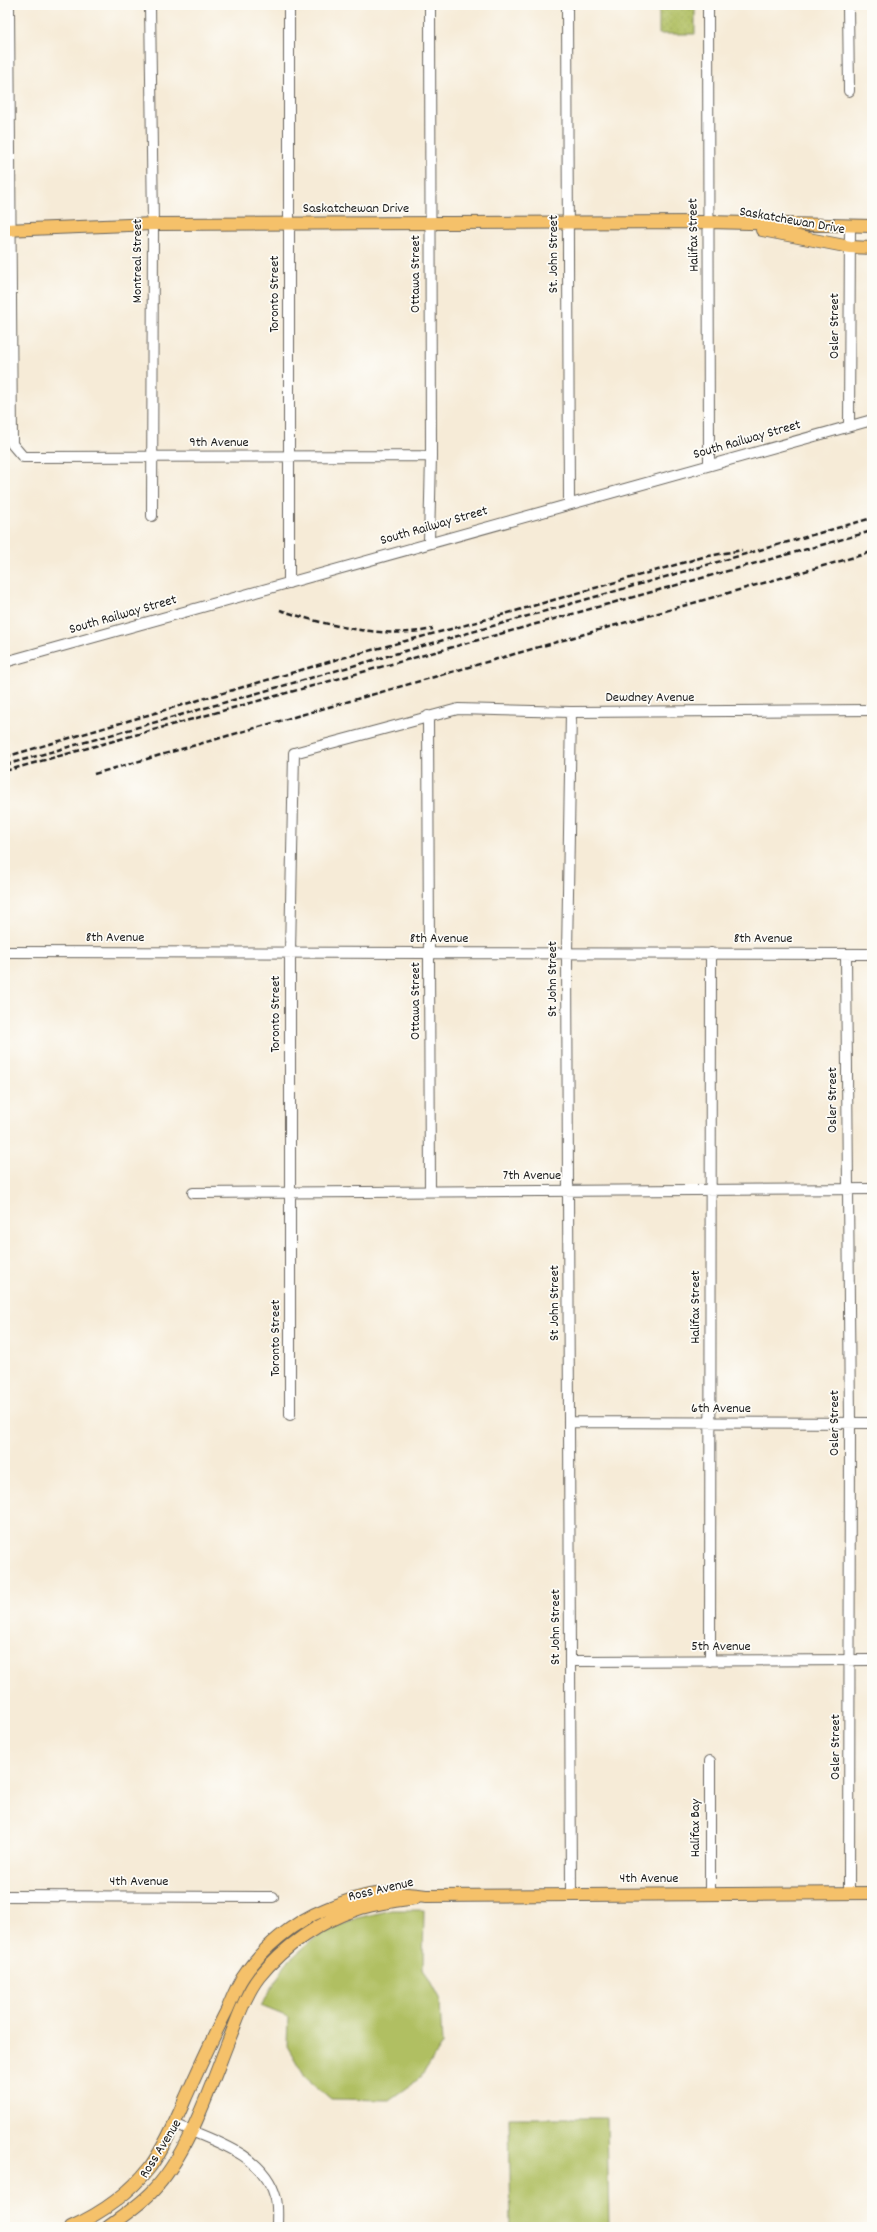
<svg xmlns="http://www.w3.org/2000/svg" width="877" height="2232" font-family="Dekko,sans-serif">
<style>
.green{fill:#b0bf62;stroke:#666e3f}
.park{fill:url(#park-dots);stroke:#666e3f}
.lines{fill:none;stroke-linecap:round;stroke-linejoin:round}
.minor-casing{stroke:#68645d;stroke-width:12}
.major-casing{stroke:#68645d;stroke-width:14}
.minor{stroke:#fff;stroke-width:10}
.major{stroke:#f5c16b;stroke-width:12}
.rail{stroke:#1c1c1c;stroke-width:2.5;stroke-dasharray:6 3;stroke-linecap:butt}
.labels{text-anchor:middle;dominant-baseline:central;stroke-width:3.5;stroke-linejoin:round;paint-order:stroke}
.street-label{font-size:14px;fill:#1c1c1c;stroke:#fdfcf7}
</style>
<defs>
<pattern id="park-dots" width="8" height="8" patternUnits="userSpaceOnUse"><rect width="8" height="8" fill="#b0bf62"/><path d="M2 2h.1M6 6h.1" fill="none" stroke="#97a454" stroke-width="1.8" stroke-linecap="round"/></pattern>
</defs>
<rect width="100%" height="100%" fill="#fdfcf7"/>
<filter id="ink" filterUnits="userSpaceOnUse"><feTurbulence type="fractalNoise" baseFrequency=".025" numOctaves="2"/><feDisplacementMap in="SourceGraphic" scale="8" xChannelSelector="R" yChannelSelector="G"/><feConvolveMatrix kernelMatrix="1 2 1 2 8 2 1 2 1" color-interpolation-filters="sRGB"/></filter>
<filter id="wash" filterUnits="userSpaceOnUse"><feTurbulence type="fractalNoise" baseFrequency=".012" numOctaves="4" result="noise"/><feDisplacementMap in="SourceGraphic" scale="16" xChannelSelector="R" yChannelSelector="G"/><feGaussianBlur stdDeviation="0.9" result="paint"/><feColorMatrix in="noise" values="0 0 0 0 0 0 0 0 0 0 0 0 0 0 0 0 0 1.4 0 .05"/><feComposite in="paint" operator="in"/></filter>
<g filter="url(#wash)">
<rect width="100%" height="100%" fill="#f6ebd7"/>
<path class="green" d="M392 1910H424L423 1968 440 2000 442 2045 420 2078 389 2100 331 2099 305 2077 287 2046 288 2017 261 2006 287 1962 316 1937 357 1918Z
M509 2118H607L609 2227H511Z"/>
<path class="park" d="M659 5H695V34H659Z"/>
</g>
<g filter="url(#ink)">
<g class="lines">
<defs>
<path id="minor" d="M9 5 12 444 23 457 431 456
M150 5 153 224 152 516
M567 5 569 503
M708 5 709 465
M848 5 849 91
M849 426 850 225
M429 542 431 456 430 5
M289 583V5
M5 662 872 420
M428 716 430 1190
M5 952 872 954
M846 954 850 1423 849 1893
M193 1193 872 1189
M290 1415V952L294 753 458 709 571 712 872 710
M569 1422 872 1423
M571 1661 872 1660
M710 1661 711 953
M571 1894 567 953 571 712
M710 1894V1761
M5 1896 273 1897
M174 2124C212 2140 265 2154 276 2199 278 2208 277 2218 277 2227"/>
<path id="major" d="M5 230 153 224 708 222 872 226
M762 230 850 247 872 248
M71 2227C102 2213 129 2194 150 2167 165 2146 176 2121 186 2097 199 2068 212 2039 227 2010 232 1999 236 1987 243 1977 262 1948 293 1922 326 1909 365 1893 383 1890 426 1896L872 1893
M108 2227C123 2216 138 2206 151 2193 187 2157 209 2090 228 2042 237 2021 245 1995 259 1977 284 1946 320 1921 358 1909 376 1903 396 1901 415 1898"/>
</defs>
<use href="#minor" class="minor-casing"/>
<use href="#major" class="major-casing"/>
<use href="#minor" class="minor"/>
<use href="#major" class="major"/>
<path class="rail" d="M280 610C328 626 382 639 433 629
M5 757 342 658 477 622 703 557 742 550
M5 765 872 518
M5 771 872 531
M94 774 872 552"/>
</g>
</g>
<g class="labels">
<g class="street-label">
<text x="356" y="209">Saskatchewan Drive</text>
<text transform="translate(792 221) rotate(10)">Saskatchewan Drive</text>
<text transform="translate(694 235) rotate(-91)">Halifax Street</text>
<text transform="translate(554 254) rotate(-90)">St. John Street</text>
<text transform="translate(138 261) rotate(-90)">Montreal Street</text>
<text transform="translate(416 274) rotate(-90)">Ottawa Street</text>
<text transform="translate(275 294) rotate(-90)">Toronto Street</text>
<text transform="translate(835 326) rotate(-90)">Osler Street</text>
<text transform="translate(747 440) rotate(-16)">South Railway Street</text>
<text x="219" y="443">9th Avenue</text>
<text transform="translate(434 526) rotate(-16)">South Railway Street</text>
<text transform="translate(123 615) rotate(-16)">South Railway Street</text>
<text x="650" y="698">Dewdney Avenue</text>
<text x="115" y="938">8th Avenue</text>
<text x="439" y="939">8th Avenue</text>
<text x="763" y="939">8th Avenue</text>
<text transform="translate(553 979) rotate(-90)">St John Street</text>
<text transform="translate(416 1001) rotate(-90)">Ottawa Street</text>
<text transform="translate(276 1014) rotate(-90)">Toronto Street</text>
<text transform="translate(833 1100) rotate(-90)">Osler Street</text>
<text x="532" y="1176">7th Avenue</text>
<text transform="translate(555 1303) rotate(-90)">St John Street</text>
<text transform="translate(696 1307) rotate(-90)">Halifax Street</text>
<text transform="translate(276 1338) rotate(-90)">Toronto Street</text>
<text x="721" y="1409">6th Avenue</text>
<text transform="translate(835 1423) rotate(-90)">Osler Street</text>
<text transform="translate(556 1627) rotate(-90)">St John Street</text>
<text x="721" y="1647">5th Avenue</text>
<text transform="translate(836 1747) rotate(-90)">Osler Street</text>
<text transform="translate(696 1828) rotate(-90)">Halifax Bay</text>
<text x="649" y="1879">4th Avenue</text>
<text x="139" y="1882">4th Avenue</text>
<text transform="translate(381 1890) rotate(-13)">Ross Avenue</text>
<text transform="translate(161 2149) rotate(-58)">Ross Avenue</text>
</g>
</g>
<rect width="877" height="2232" fill="none" stroke="#fdfcf7" stroke-width="20"/>
</svg>
